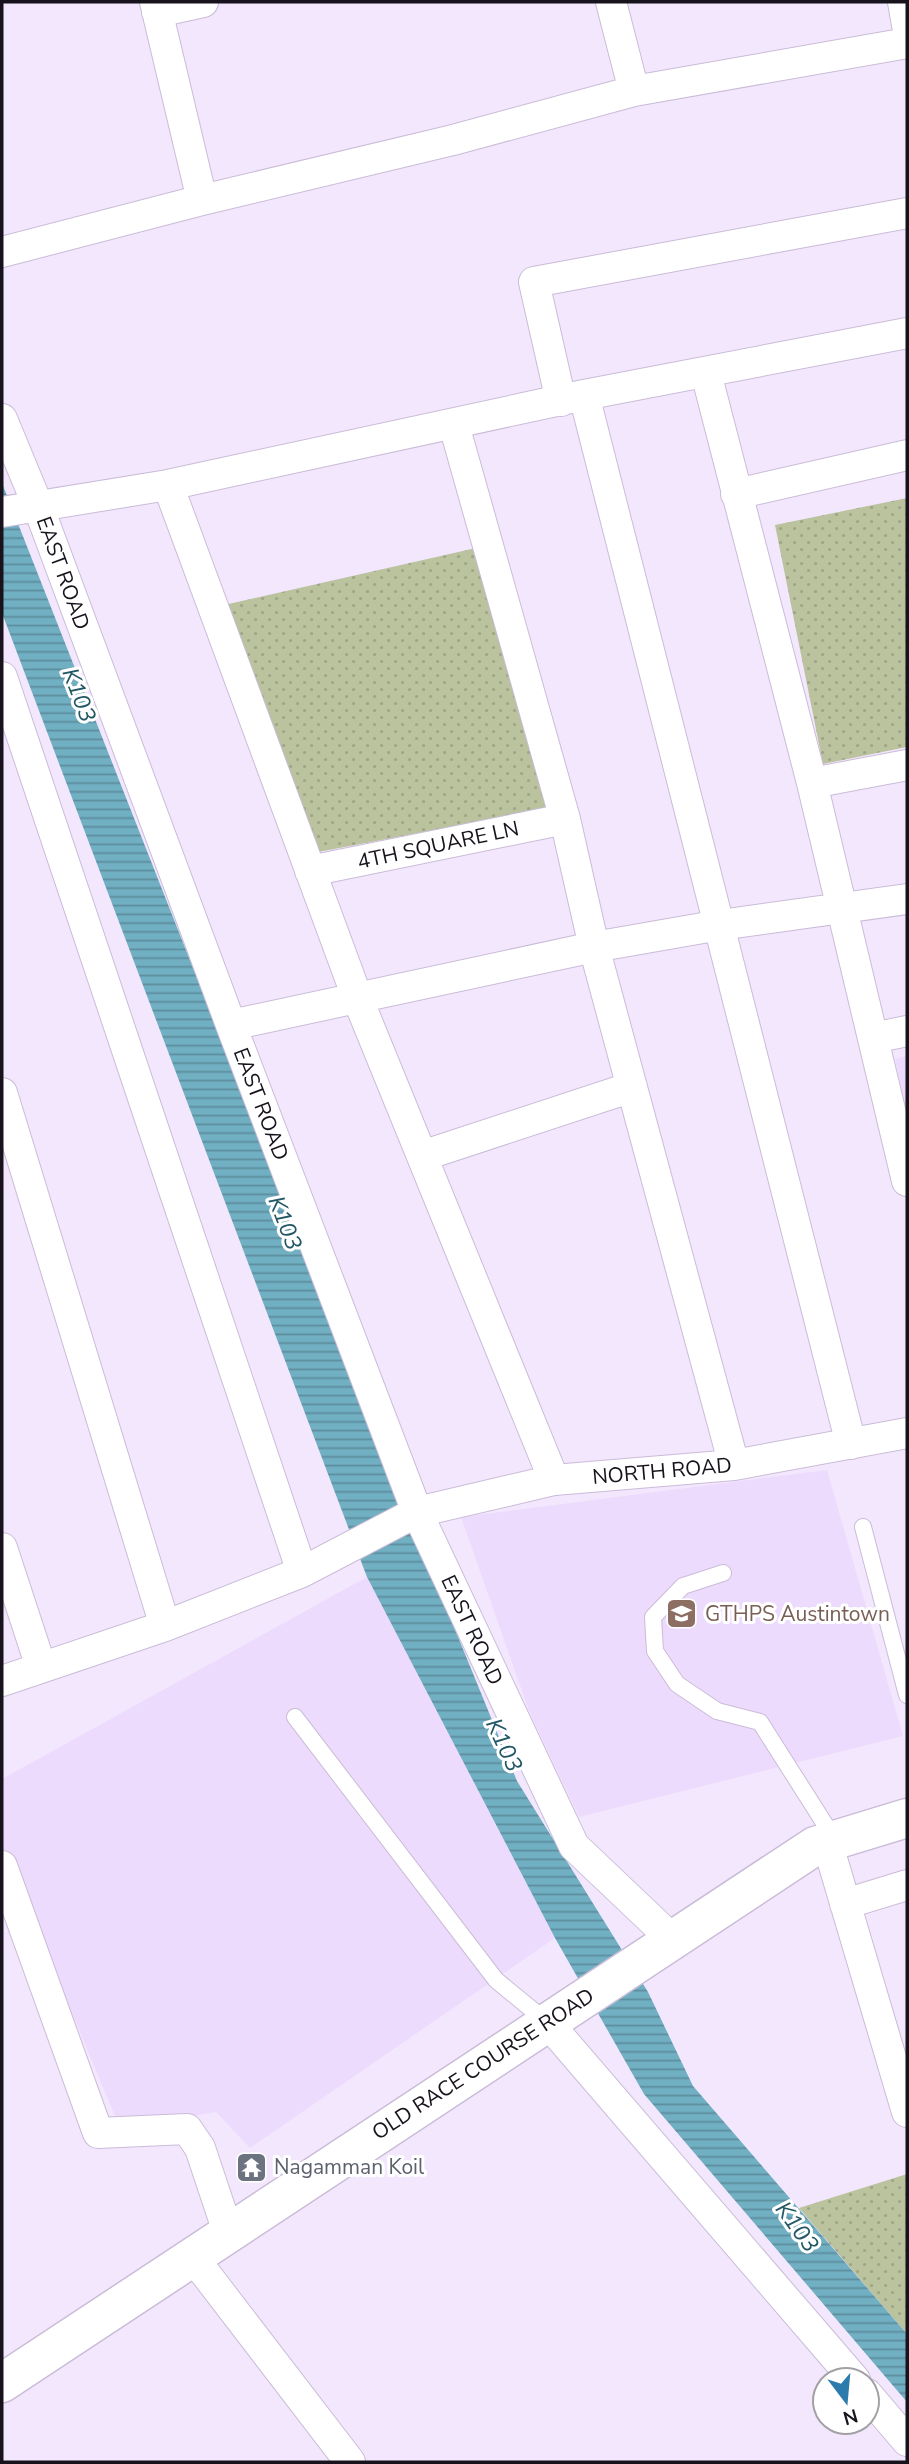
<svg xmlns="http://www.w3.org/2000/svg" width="909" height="2464" font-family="'Nunito Sans',sans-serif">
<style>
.built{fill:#eddbfe}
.park{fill:url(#park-dots)}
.water{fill:url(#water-rules)}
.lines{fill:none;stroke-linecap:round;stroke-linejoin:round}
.lane-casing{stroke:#cabcd7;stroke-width:18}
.street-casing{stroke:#cabcd7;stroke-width:32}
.secondary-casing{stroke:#cabcd7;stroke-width:41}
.lane{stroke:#fff;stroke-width:16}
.street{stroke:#fff;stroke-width:30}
.secondary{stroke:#fff;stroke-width:38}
.labels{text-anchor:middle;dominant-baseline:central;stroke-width:6;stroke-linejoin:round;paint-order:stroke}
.street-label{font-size:21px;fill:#17121b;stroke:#fff}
.education-label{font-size:21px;fill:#785e54;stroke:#fff;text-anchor:start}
.worship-label{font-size:21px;fill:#5b616d;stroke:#fff;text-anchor:start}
.water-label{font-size:23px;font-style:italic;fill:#225765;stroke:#fff}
</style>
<defs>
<pattern id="park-dots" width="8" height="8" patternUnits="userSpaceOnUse" patternTransform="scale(1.75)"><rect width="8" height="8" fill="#bac29e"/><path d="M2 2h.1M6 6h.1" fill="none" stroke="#9fa688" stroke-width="1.8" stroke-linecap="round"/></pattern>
<pattern id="water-rules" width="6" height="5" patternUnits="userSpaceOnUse" patternTransform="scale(1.75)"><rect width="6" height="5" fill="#71afc2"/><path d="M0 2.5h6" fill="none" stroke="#5c8d9d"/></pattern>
</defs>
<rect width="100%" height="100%" fill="#f3e7fe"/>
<path class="built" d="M907 1056V1114L895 1059Z
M827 1470 903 1736 579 1817 529 1711 461 1517Z
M367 1577 555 1938 250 2148 216 2112 120 2128 2 1846V1779Z"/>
<path class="park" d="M907 498V747L823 764 775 525Z
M476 548 551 808 318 852 224 605Z
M907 2174V2334L799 2208Z"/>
<path class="water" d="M2 483 418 1539 517 1781 648 1992 693 2086 907 2334V2402L644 2094 555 1938 367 1577 2 613Z"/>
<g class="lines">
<defs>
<path id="lane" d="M863 1527 907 1695
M723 1573 683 1586 653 1617 655 1651 677 1684 717 1711 760 1722 835 1840
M295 1717 496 1980 547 2022"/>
<path id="street" d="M155 2 202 200
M611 2 634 91
M903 2 907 25
M157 12 203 2
M2 252 202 200 453 140 634 91 907 43
M706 373 812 783 907 1181
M584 395 851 1444
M561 401 534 282 907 213
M2 419 38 506 231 1025 417 1512 574 1846 673 1940
M454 425 565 819 594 947 734 1465
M168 485 357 997 554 1480
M736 494 907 455
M2 512 168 485 584 395 907 333
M2 677 302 1572
M812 783 907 765
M310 871 565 819
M231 1025 594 947 720 925 907 899
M873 1038 907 1031
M2 1093 165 1626
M422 1156 632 1087
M2 1548 41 1667
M2 1681 165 1626 302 1572 417 1512 554 1480 734 1465 907 1433
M827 1842 907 2112
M2 1866 98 2133 187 2129 200 2148 228 2232
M845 1904 907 1885
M547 2022 855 2380
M192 2256 350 2462
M867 2394 907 2441"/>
<path id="secondary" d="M2 2383 815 1846 907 1818"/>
</defs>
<use href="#lane" class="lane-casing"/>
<use href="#street" class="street-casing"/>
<use href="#secondary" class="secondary-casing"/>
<use href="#lane" class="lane"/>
<use href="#street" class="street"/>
<use href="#secondary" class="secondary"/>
</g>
<defs>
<symbol id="school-square" viewBox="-11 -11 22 22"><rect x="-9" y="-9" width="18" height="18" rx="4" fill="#8d6e63" stroke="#fff"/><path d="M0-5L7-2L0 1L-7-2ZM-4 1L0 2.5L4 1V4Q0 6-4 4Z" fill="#fff"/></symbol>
<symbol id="temple-square" viewBox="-11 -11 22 22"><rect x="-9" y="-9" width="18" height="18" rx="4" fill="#6b7280" stroke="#fff"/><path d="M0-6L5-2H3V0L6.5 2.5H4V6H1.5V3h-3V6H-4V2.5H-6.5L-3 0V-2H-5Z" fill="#fff"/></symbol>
</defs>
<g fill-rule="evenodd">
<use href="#school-square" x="664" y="1596" width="35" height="35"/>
<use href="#temple-square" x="234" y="2150" width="35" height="35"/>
</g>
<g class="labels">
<g class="street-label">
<text transform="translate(63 573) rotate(70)">EAST ROAD</text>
<text transform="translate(438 845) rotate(-12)">4TH SQUARE LN</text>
<text transform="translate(261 1104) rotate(69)">EAST ROAD</text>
<text transform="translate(662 1471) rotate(-5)">NORTH ROAD</text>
<text transform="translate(472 1630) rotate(65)">EAST ROAD</text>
<text transform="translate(483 2064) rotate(-33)">OLD RACE COURSE ROAD</text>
</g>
<g class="education-label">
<text x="705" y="1614">GTHPS Austintown</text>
</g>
<g class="worship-label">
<text x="274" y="2167">Nagamman Koil</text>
</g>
<g class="water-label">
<text transform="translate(79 695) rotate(69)">K103</text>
<text transform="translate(285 1223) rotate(69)">K103</text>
<text transform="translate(504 1745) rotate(65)">K103</text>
<text transform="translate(797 2227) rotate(54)">K103</text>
</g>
</g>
<rect width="909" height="2464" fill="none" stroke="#17121b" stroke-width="7"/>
<g transform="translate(846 2401) rotate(164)"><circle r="33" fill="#ffffff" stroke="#a2a0a4" stroke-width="2"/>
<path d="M0-5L12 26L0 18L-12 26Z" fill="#2b7bac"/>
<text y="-10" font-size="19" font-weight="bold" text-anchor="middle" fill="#17121b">N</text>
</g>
</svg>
